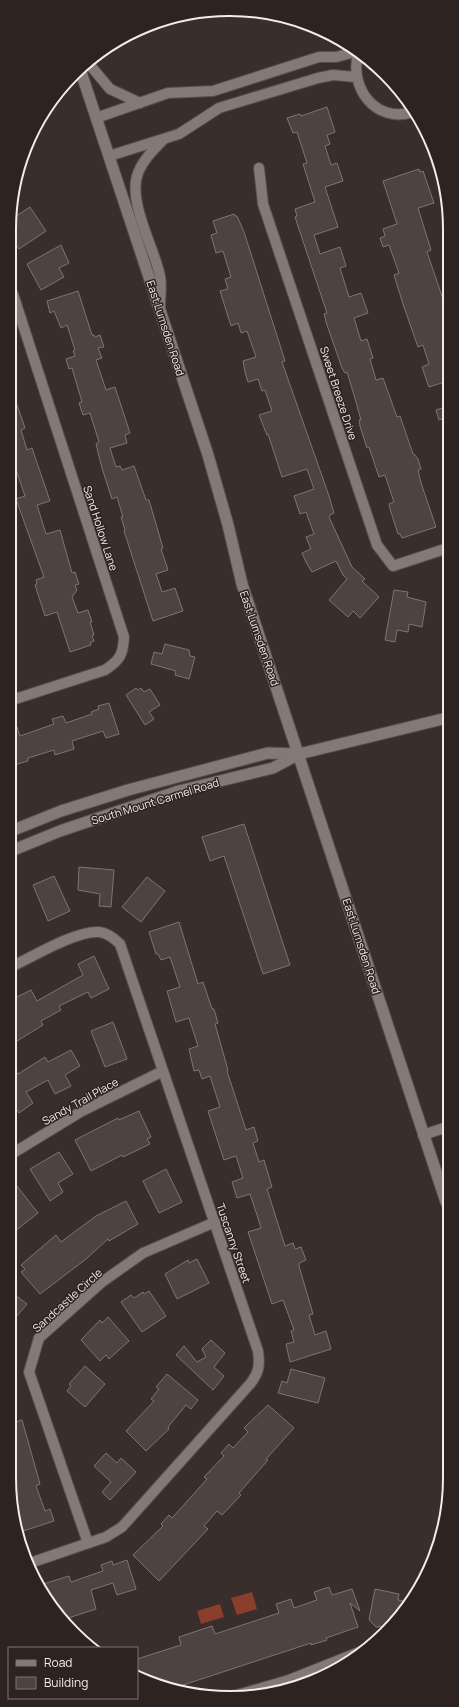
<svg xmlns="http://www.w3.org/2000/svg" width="459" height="1707" font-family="Manrope,sans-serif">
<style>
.green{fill:#8a3e2b}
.building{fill:#4d4341;stroke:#7f7471}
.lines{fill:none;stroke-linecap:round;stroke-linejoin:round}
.minor-casing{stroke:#564e4c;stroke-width:12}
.tertiary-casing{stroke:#564e4c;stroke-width:13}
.minor{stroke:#847976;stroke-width:10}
.tertiary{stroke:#847976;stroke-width:11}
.labels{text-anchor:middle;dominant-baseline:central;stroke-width:3;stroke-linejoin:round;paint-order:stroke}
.street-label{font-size:11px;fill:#f2ecea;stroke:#2d2422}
.rim{fill:none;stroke:#f2ecea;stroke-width:2}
</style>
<rect width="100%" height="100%" fill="#382e2c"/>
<path class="green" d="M252 1592 257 1609 237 1615 231 1598Z
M220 1604 224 1617 201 1624 197 1611Z"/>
<path class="building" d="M327 107 335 132 327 135 330 144 325 146 331 165 337 163 343 181 325 187 338 227 314 235 320 254 340 247 346 266 340 268 349 297 361 293 368 313 354 318 361 341 367 339 373 358 370 359 376 380 383 378 397 417 400 416 413 454H414L418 459 421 469 418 470 421 483 436 527 402 538 400 534H398L390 509 389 504 394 502 385 475 379 477 369 447 367 448 360 426 359 420H361L354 395 347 372 345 373 342 368 327 325 324 314 327 313 295 217 297 216 295 209 315 202 303 164 307 163 297 132 293 133 287 118 300 114 301 116Z
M419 169 420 172 423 171 434 203 418 208 431 250 427 252 448 314V381L429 387 422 367 429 364 423 345 418 347 403 304 394 275 399 273 389 245 383 247 380 238 385 236 383 229 397 224 383 181Z
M30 207 46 231 19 249 13 240V218Z
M234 214 235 216H237L244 232 285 361 282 362 329 496 334 513 330 515 329 517 352 567 365 579 362 581 379 597 360 618 353 611 348 617 329 600 347 579 343 575 336 561 312 572 306 562 302 553 311 549 306 537 314 534 306 512 300 514 294 496 314 489 307 469 282 477 268 434 267 435 259 415 272 411 265 390 262 391 258 379 248 382 245 372 243 361 256 357 247 331 241 333 238 323 231 326 220 291 228 289 225 279 231 277 223 251 216 253 211 235 217 233 213 221Z
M61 245 69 263 59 268 64 277 41 290 27 264Z
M78 291 92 335H94L95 337 100 335 104 347 98 348 102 358 96 360 106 390 115 387 130 433 125 435 127 443 110 448 116 467 120 466 122 470 134 466 146 500H149L163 548 161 549 168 570 156 574 162 592 175 588 183 611 153 621 124 531 125 530 121 517H123L117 497 112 499 102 468 96 444 99 442 90 413 83 415 79 403 82 402 72 368 69 369 66 359 75 356 73 351 75 350 67 325 61 328 54 311 50 313 47 301Z
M12 399H15L25 428 21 430 27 450 32 448 50 501 37 505 46 534 60 530 72 573 75 572 79 584 75 585 77 590 72 597 78 613 88 610 92 622H90L94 635 92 636 94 641 90 643 91 645 70 652 57 612 45 616 35 585 37 584 36 580 44 577 16 499 25 496 12 458Z
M448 406V417L439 420 436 410Z
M394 590 408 592 407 597 426 602 422 627 409 624 408 632 397 630 395 642 385 640Z
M165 644 189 650 190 656 195 657 189 679 175 675 176 671 151 664 154 652 162 654Z
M136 688 138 690 141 688 144 692 150 689 160 705 149 712 154 719 145 725 126 695Z
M109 703 119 734 106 738 103 731 72 741 74 749 55 755 54 750 28 758V761L14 765V764L11 765V716L13 715 20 736 54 724 52 719 63 716 66 723 92 714 91 712 99 709 98 706Z
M244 824 290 965 263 974 224 856 210 861 202 837Z
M79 867 114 870 111 907 99 906 100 894 78 890Z
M54 876 70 911 48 921 33 885Z
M147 877 165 891 141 922 122 907Z
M179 922 198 984 203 982 212 1009H214L218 1023 215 1024 228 1070 227 1071 246 1130 254 1127 258 1141 253 1143 259 1162 264 1160 272 1187 267 1189 285 1246 293 1243 295 1249 301 1247 306 1260 299 1263V1266L313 1314 309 1315 315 1335 326 1331 331 1349 290 1362 286 1344 294 1342 291 1331 294 1330 283 1300 272 1304 248 1232 261 1228 258 1218 250 1194 237 1198 232 1182 243 1178 236 1156 224 1160 218 1142 208 1111 220 1107 210 1076 202 1079 199 1070 194 1071 189 1049 198 1046 189 1018 176 1022 167 991 180 987 170 957 161 960 158 954H156L149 932Z
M94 956 109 989 91 998 88 992 59 1006 61 1010 41 1021 43 1025 17 1041 15 1038 10 1041 11 1000 31 990 37 1001 83 975 78 964Z
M113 1022 127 1059 105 1067 91 1031Z
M71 1050 80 1066 65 1075 71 1086 55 1094 48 1080 26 1092 33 1103 19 1113 10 1099V1063L18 1074 45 1057 48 1062Z
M139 1111 151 1137 147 1139 150 1144 123 1157 122 1155 91 1171 75 1140 118 1118 119 1120Z
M59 1152 73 1174 58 1183 63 1192 50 1201 30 1169Z
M166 1169 182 1202 159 1213 143 1181Z
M10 1177 38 1213 10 1235Z
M126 1201 138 1224 109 1241 108 1239 86 1259 40 1294 21 1272 25 1269 21 1265 56 1235 61 1242 96 1216Z
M197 1259 209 1283 177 1299 165 1274 188 1260 189 1263Z
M10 1291 27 1304 10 1324Z
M149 1291 166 1316 142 1332 121 1302 131 1295 134 1298 143 1292 144 1294Z
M108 1317 129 1341 109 1359 106 1355 100 1361 81 1340 100 1320 102 1323Z
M211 1340 225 1353 214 1367 224 1376 213 1390 176 1355 184 1346 197 1362 206 1357 202 1349Z
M85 1366 105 1384 85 1407 67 1391 71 1386 69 1384Z
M291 1369 325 1378 318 1403 278 1393 282 1381 287 1383Z
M167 1374 198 1400 191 1409 186 1405 168 1427 169 1429 146 1451 126 1431 154 1401 151 1399 159 1389 156 1387Z
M268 1405 294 1428 266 1459 268 1460 239 1493 241 1495 222 1515 217 1511 204 1526 208 1529 159 1581 133 1555 163 1526 161 1524 169 1515 172 1518 182 1507 207 1479 204 1477 224 1456 221 1453 229 1444 233 1448 248 1432 244 1428Z
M22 1420 40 1484 36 1486 45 1511 50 1509 54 1521 20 1532 13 1498 17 1497 9 1471V1424Z
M106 1453 117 1463 121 1458 136 1472 110 1500 102 1492 111 1482 94 1466Z
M127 1560 136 1589 117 1595 113 1583 91 1590 96 1609 62 1620 40 1585 69 1576 71 1582 103 1571 101 1565 112 1561 113 1565Z
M329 1587 332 1595 352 1589 360 1611 350 1603 358 1627 326 1638 327 1640 311 1645V1643L177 1687 137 1677V1659L181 1645 179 1637 212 1626 215 1634 279 1613 276 1604 291 1599 294 1608 317 1600 314 1592Z
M375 1589 399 1594 398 1600 403 1601 401 1613 389 1626 376 1627 369 1620Z"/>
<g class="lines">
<defs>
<path id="minor" d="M358 54C349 88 376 124 413 112
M89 64 110 89 140 103
M96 118 168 93 213 91 319 57H336L355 52
M109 156 179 134 219 108 318 78 333 75 356 77
M259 168 263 204 377 545 393 566 448 548
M160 306C160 297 162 285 160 276 154 247 127 201 138 173 143 160 154 149 164 139
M12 700 105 670C120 660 123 655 124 637L13 294
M11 967C32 957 77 930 99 932 108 933 114 938 120 944L258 1351C260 1365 259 1373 250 1384L122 1527 106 1537 27 1564
M423 1135 447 1127
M10 1155 82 1111 163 1071
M88 1543 29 1372 39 1338 102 1282 143 1253 215 1222
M234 1696 289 1680 367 1649"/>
<path id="tertiary" d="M81 72 208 455 228 525 242 584 446 1202
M11 831 61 811 128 790 268 753 299 754
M11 851 60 831 179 791 273 768 299 754 447 718"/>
</defs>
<use href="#minor" class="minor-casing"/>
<use href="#tertiary" class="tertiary-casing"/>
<use href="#minor" class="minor"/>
<use href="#tertiary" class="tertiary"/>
</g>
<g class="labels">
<g class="street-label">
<text transform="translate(166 328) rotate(72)">East Lumsden Road</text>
<text transform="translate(339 393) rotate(72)">Sweet Breeze Drive</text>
<text transform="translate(101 528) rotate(72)">Sand Hollow Lane</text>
<text transform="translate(260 638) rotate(71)">East Lumsden Road</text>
<text transform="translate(155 801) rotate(-17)">South Mount Carmel Road</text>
<text transform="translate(362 946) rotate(72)">East Lumsden Road</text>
<text transform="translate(80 1101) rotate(-29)">Sandy Trail Place</text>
<text transform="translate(234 1243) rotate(71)">Tuscanny Street</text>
<text transform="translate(67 1300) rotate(-42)">Sandcastle Circle</text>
</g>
</g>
<path d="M0 0H459V1707H0ZM229 16H230A213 213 0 0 1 443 229V1478A213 213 0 0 1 230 1691H229A213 213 0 0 1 16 1478V229A213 213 0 0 1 229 16Z" fill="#2d2422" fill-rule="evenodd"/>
<path class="rim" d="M229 16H230A213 213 0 0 1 443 229V1478A213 213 0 0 1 230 1691H229A213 213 0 0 1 16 1478V229A213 213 0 0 1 229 16Z"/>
<rect x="8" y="1647" width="130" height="52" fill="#2d2422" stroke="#7c7472"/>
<rect x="16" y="1660" width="20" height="6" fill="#847976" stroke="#7c7472"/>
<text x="44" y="1667" font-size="12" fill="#f2ecea">Road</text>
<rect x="16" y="1677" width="20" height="12" fill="#4d4341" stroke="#7c7472"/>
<text x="44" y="1687" font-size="12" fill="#f2ecea">Building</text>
</svg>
